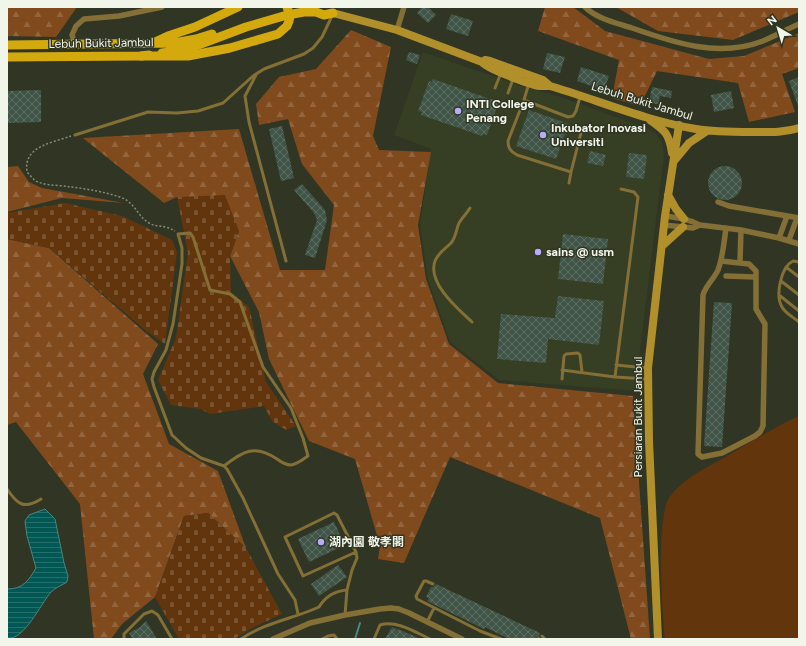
<svg xmlns="http://www.w3.org/2000/svg" width="806" height="646" font-family="Figtree,'Noto Sans SC',sans-serif">
<style>
.built{fill:#363e24}
.green{fill:#63350d}
.forest{fill:url(#forest-firs)}
.cemetery{fill:url(#cemetery-stones)}
.water{fill:url(#water-rules);stroke:#498780}
.lines{fill:none;stroke-linecap:round;stroke-linejoin:round}
.stream{stroke:#498780;stroke-width:2}
.building{fill:url(#building-cross-hatch)}
.path{stroke:#868b7c;stroke-width:1.5;stroke-dasharray:2 2;stroke-linecap:butt}
.lane{stroke:#846f36;stroke-width:3}
.street{stroke:#846f36;stroke-width:5.5}
.secondary{stroke:#b1902b;stroke-width:8}
.primary{stroke:#d4a90e;stroke-width:9}
.primary-bridge{stroke:#d4a90e;stroke-width:9}
.poi-dot{fill:#b6acf8;stroke:#303623;stroke-width:1.5}
.labels{text-anchor:middle;dominant-baseline:central;stroke-width:3;stroke-linejoin:round;paint-order:stroke}
.street-label{font-size:12px;fill:#f2f6ea;stroke:#303623}
.poi-label{font-size:12px;font-weight:bold;fill:#f2f6ea;stroke:#303623;text-anchor:start}
</style>
<defs>
<pattern id="forest-firs" width="22" height="20" patternUnits="userSpaceOnUse"><rect width="22" height="20" fill="#814a1d"/><path d="M5 1l3.5 6h-7zM16 11l3.5 6h-7z" fill="#93653e"/></pattern>
<pattern id="cemetery-stones" width="16" height="16" patternUnits="userSpaceOnUse"><rect width="16" height="16" fill="#63350d"/><path d="M2 7V4a2 2 0 0 1 4 0v3zM10 15v-3a2 2 0 0 1 4 0v3z" fill="#7a5330"/></pattern>
<pattern id="water-rules" width="6" height="5" patternUnits="userSpaceOnUse"><rect width="6" height="5" fill="#015753"/><path d="M0 2.5h6" fill="none" stroke="#26706c"/></pattern>
<pattern id="building-cross-hatch" width="8" height="8" patternUnits="userSpaceOnUse"><rect width="8" height="8" fill="#405547"/><path d="M0 0l8 8M0 8l8-8" fill="none" stroke="#5c6e62"/></pattern>
</defs>
<rect width="100%" height="100%" fill="#303623"/>
<path class="built" d="M423 52 522 86 561 97 646 128 657 134V136L662 142 664 154 635 391 499 380 450 342 428 280 420 224 431 149 394 135Z"/>
<path class="green" d="M799 416V639H665C662 612 656 518 669 498 681 480 702 470 720 460 742 447 764 434 786 422Z"/>
<path class="forest" d="M7 7H77L56 37 7 36Z
M545 7H573L605 31 709 59 744 56 799 33V68L782 74 795 112 749 122 738 83 657 71 640 106 612 98 619 60 538 31Z
M616 7H799V12L733 40 658 31Z
M351 30 391 47 373 136 379 150 431 152 418 225 426 279 449 344 498 383 633 396 650 639H631L600 518 450 457 404 563 378 559 380 546 355 459 309 441 269 359 259 312 230 256 239 231 177 197 164 203 83 138 239 129 280 270H325L334 205 302 164 288 119 259 125 256 104 279 77 316 69Z
M18 166 29 182 42 188 124 203 62 198 7 212V167Z
M7 239 49 248 158 344 143 374 169 444 218 471 246 548 208 513 184 516 155 597 122 624 111 639H94L80 504 16 422 7 425Z"/>
<path class="cemetery" d="M225 195 239 231 230 256 231 292 249 307 266 382 296 426 286 430 272 421 264 406 210 414 201 409 171 405 158 380 176 338 188 253 177 197Z
M65 203 122 216 172 240 177 252 165 344 144 329 49 248 7 239V213Z
M208 513 246 548 282 614 252 628 234 639H179L155 597 184 516Z"/>
<path class="water" d="M45 509 55 519 64 563 68 576 67 582C62 585 55 588 51 592 40 605 25 639 7 639V588L8 589C23 589 29 580 36 568L27 536 25 521 29 515Z"/>
<g class="lines">
<path class="stream" d="M355 639 360 623"/>
</g>
<path class="building" d="M422 7H428L436 15 428 23 417 13Z
M451 14 473 21 468 36 446 29Z
M409 52 420 55 417 64 406 60Z
M547 53 565 57 560 73 543 69Z
M581 67 609 76 604 90 577 81Z
M799 77V106H798L789 81Z
M433 79 496 101V103L498 104 487 135 483 134 482 136 421 115 422 112 418 111 429 81 432 82Z
M652 87 672 91 671 98 660 96 658 104 649 103Z
M41 90V122L7 123V91Z
M731 91 734 108 714 112 711 95Z
M529 110 569 124 556 159 516 146Z
M282 126 294 178 281 181 269 129Z
M590 151 606 155 603 166 587 163Z
M629 153 647 155 644 179 626 177Z
M708 183a17 17 0 1 1 34 0a17 17 0 1 1-34 0Z
M302 184 325 210 327 220 315 258 305 255 317 220 314 213 294 190Z
M563 234 608 239 603 284 558 279Z
M558 296 604 301 599 345 548 339 546 363 497 359 501 314 555 318Z
M714 302 732 303 722 447 704 446Z
M334 522 345 545 309 562 298 539Z
M338 565 347 577 319 596 311 584Z
M436 584 540 633 539 636 541 639H509L485 627 484 629 427 601 429 598 426 597 431 587H434Z
M146 621 157 639H133L129 633 132 631 139 628Z
M392 627 398 630V629L421 639H385Z"/>
<g class="lines">
<path class="path" d="M71 136C52 143 23 146 27 172 30 175 33 180 38 182 48 186 61 185 71 187 88 189 104 192 120 197 135 202 137 216 149 223 157 228 164 224 175 231"/>
<path class="lane" d="M256 75 245 96 249 122 286 261
M529 83 524 100 508 141C508 148 510 151 517 155L571 172 569 183
M495 88 501 73
M508 93 513 79
M524 100 568 117 573 116 576 111 580 97
M75 135 148 112 177 113 198 111 223 103 253 76 264 69 304 54 313 48 322 37 332 16
M571 172 582 129
M470 208C467 213 462 218 459 223 456 230 456 237 451 243 445 249 438 253 435 261 427 283 458 309 472 322
M799 262 793 261C781 267 775 295 782 307 785 313 793 317 799 322
M786 267 799 277
M781 281 799 295
M779 295 799 311
M616 365 646 368
M562 370 615 377 647 379
M615 377 638 197 634 192 621 189
M562 379 564 356 566 354 578 353 580 355 582 372
M224 466C243 451 255 444 277 459 281 462 286 465 291 465 298 464 302 460 308 456L303 438 291 408 263 367 240 302 230 294 210 290 193 237 190 233 178 234 182 248V264L173 324 166 350 154 372 152 379 154 387 172 435 186 448 201 458 224 466 227 469 243 498 278 574 295 600 298 614
M7 489C17 504 24 510 41 499
M334 513 337 515 356 552 303 576 285 537Z
M433 584 426 581H424L416 596 417 599 480 631 501 639
M345 615 347 590 352 570 357 558 356 552
M427 622 434 608
M542 636 545 639
M124 639V634L144 614 152 611 158 615 172 639
M241 639C266 622 293 619 319 607 325 597 335 591 347 590
M322 639 328 636 334 635 337 639
M374 639 380 625C397 620 415 632 430 639"/>
<path class="street" d="M585 7C597 19 617 23 632 28 675 43 719 58 763 41 775 36 787 29 799 24
M397 30 404 7
M75 44 72 35 76 26 84 19 119 16 162 7
M718 202 729 206 799 218
M665 216C678 218 690 219 700 225
M664 225 693 228 700 225 741 230 779 238 799 244
M779 238 787 216
M789 240 797 218
M721 261 749 264 756 271V309L765 324 763 426 760 432 755 436 722 453 702 457 698 454 703 295C706 285 714 279 718 270 723 257 724 242 726 228
M740 262 741 230
M726 276 755 277
M273 639 310 623 345 615 380 609 391 608 399 609 409 613 462 639"/>
<path class="secondary" d="M333 13 397 30 482 62C485 68 531 85 540 86 543 86 547 86 550 86
M482 62 485 60 490 61 543 80 550 86C598 100 646 121 696 129 714 132 732 132 751 132 767 132 783 133 799 128
M650 120C665 131 669 133 672 153
M674 161 689 143 707 131
M668 195 676 209 684 219
M662 246 683 227
M658 639 649 441 648 368 665 216 679 125"/>
<path class="primary" d="M155 42 168 36 195 27 238 7
M7 45 174 43 196 39 212 34
M162 53 185 50 246 27 287 15 304 12H316L324 15 333 13
M7 57 141 56 149 55"/>
<path class="primary-bridge" d="M141 56H188L230 48 278 34 287 26 289 21 290 16 287 7"/>
</g>
<g class="poi-dot">
<circle cx="458" cy="111" r="4"/>
<circle cx="543" cy="135" r="4"/>
<circle cx="538" cy="252" r="4"/>
<circle cx="321" cy="542" r="4"/>
</g>
<g class="labels">
<g class="street-label">
<text transform="translate(101 43) rotate(-1)">Lebuh Bukit Jambul</text>
<text transform="translate(642 101) rotate(17)">Lebuh Bukit Jambul</text>
<text transform="translate(638 417) rotate(-90)">Persiaran Bukit Jambul</text>
</g>
<g class="poi-label">
<text x="466" y="104">INTI College<tspan x="466" dy="14">Penang</tspan></text>
<text x="551" y="128">Inkubator Inovasi<tspan x="551" dy="14">Universiti</tspan></text>
<text x="546" y="252">sains @ usm</text>
<text x="329" y="542">湖內園 敬孝閣</text>
</g>
</g>
<rect width="806" height="646" fill="none" stroke="#f2f6ea" stroke-width="16"/>
<g transform="translate(778 28) rotate(322)" stroke="#303623" stroke-width="3" paint-order="stroke">
<path d="M0-3L7 15L0 10L-7 15Z" fill="#f2f6ea"/>
<text y="-6" font-size="11" font-weight="bold" text-anchor="middle" fill="#f2f6ea">N</text>
</g>
</svg>
